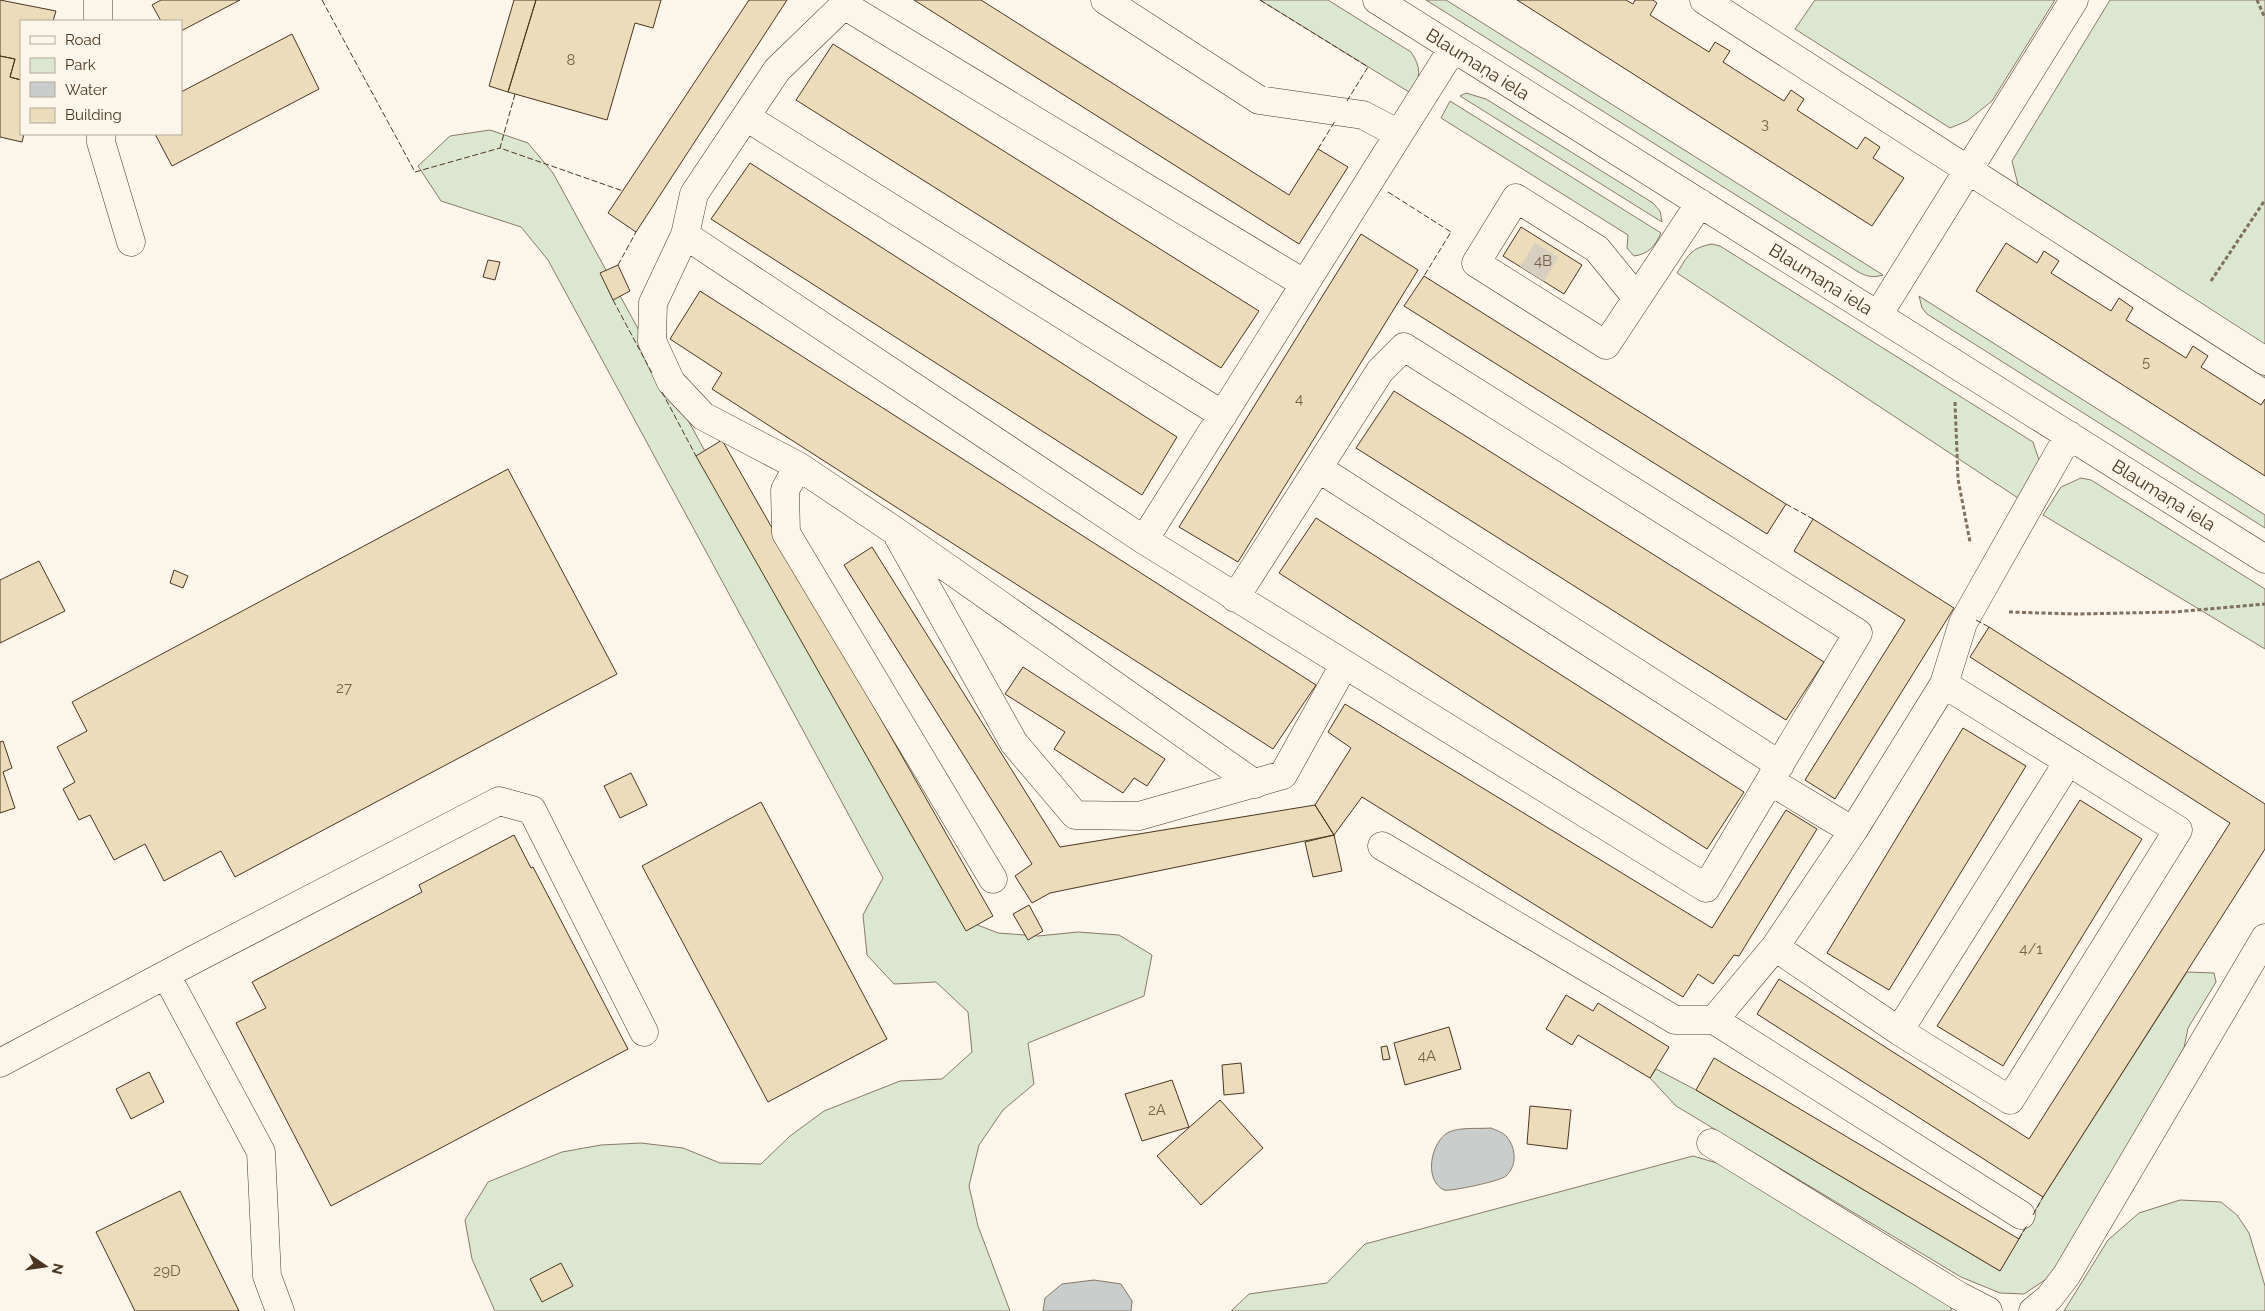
<svg xmlns="http://www.w3.org/2000/svg" width="2265" height="1311" font-family="Raleway,sans-serif">
<style>
.green{fill:#dce7d0;stroke:#887966}
.water{fill:#c9cecd;stroke:#887966}
.building{fill:#ecdcbc;stroke:#4a3520}
.lines{fill:none;stroke-linecap:round;stroke-linejoin:round}
.minor-tunnel{stroke:#d8cfc1;stroke-width:28;stroke-dasharray:28 14;stroke-linecap:butt}
.minor-casing{stroke:#4a3520;stroke-width:29}
.path{stroke:#7f6f5c;stroke-width:3;stroke-dasharray:4 2.5;stroke-linecap:butt}
.minor{stroke:#fbf6e9;stroke-width:28}
.fence{stroke:#4a3520;stroke-width:1;stroke-dasharray:6 2.5;stroke-linecap:butt}
.labels{text-anchor:middle;dominant-baseline:central;stroke-width:4;stroke-linejoin:round;paint-order:stroke}
.number-label{font-size:15px;fill:#725f47}
.street-label{font-size:18px;fill:#4a3520;stroke:#fbf6e9}
</style>
<rect width="100%" height="100%" fill="#fbf6e9"/>
<path class="green" d="M1260 0H1328L1411 52C1421 67 1422 79 1409 92Z
M1426 0H1446L1883 275C1870 279 1863 275 1852 268Z
M1815 0H2055L1992 101 1967 121 1950 128 1795 29Z
M2110 0H2265V378L2080 259 2027 220 2012 161Z
M1466 93 1486 99 1653 203 1660 211 1662 222 1460 96Z
M1450 101 1661 233C1655 246 1649 254 1634 256L1627 248 1628 235 1441 118Z
M490 130 528 143 553 173 960 918 998 933 1038 936 1078 932 1119 935 1152 955 1144 996 1028 1043 1034 1084 1003 1110 979 1145 969 1186 978 1226 1010 1311H495L472 1259 465 1220 488 1182 562 1152 601 1145 641 1143 683 1148 720 1163 761 1164 790 1136 824 1111 900 1081 942 1079 972 1052 968 1012 936 982 894 984 867 955 863 915 883 878 548 260 521 227 441 201 418 166 450 136Z
M1712 244 1720 246 2033 442 2040 463 2021 500 1677 273C1688 256 1690 248 1712 244Z
M1919 296 2265 515V528L1927 314 1922 308Z
M2081 478 2091 480 2265 589V649L2043 515 2061 487Z
M2187 972 2214 973 2216 982 2188 1028 2184 1048 2051 1276 2024 1294 2000 1293 1961 1277 1676 1106 1650 1078 1656 1069 1696 1090 2000 1271 2043 1197Z
M1693 1156 1734 1168 1950 1306 1952 1311H1231L1249 1294 1327 1283 1365 1244Z
M2180 1200 2221 1202 2237 1215 2249 1233 2265 1286V1311H2064L2108 1240 2139 1213Z"/>
<path class="water" d="M1491 1128C1495 1130 1502 1132 1505 1135 1516 1146 1518 1165 1506 1176 1501 1181 1449 1192 1444 1190 1423 1180 1431 1141 1449 1132 1460 1127 1479 1129 1491 1128Z
M1094 1280 1121 1284 1132 1301 1131 1311H1043L1045 1298 1062 1284Z"/>
<path class="building" d="M0 0 56 11 53 21H21V80L10 77 15 59 0 56Z
M161 0H240L181 31V21H161L152 5Z
M514 0H536L508 92 489 86Z
M536 0H661L653 28 635 23 607 120 508 92Z
M749 0H787L636 232 608 213Z
M914 0H981L1289 195 1318 149 1348 167 1299 244Z
M1517 0H1626L1633 4 1635 0H1653L1657 3 1650 15 1709 52 1715 42 1730 51 1723 62 1784 101 1791 90 1804 99 1797 110 1857 149 1865 137 1880 147 1873 158 1904 178 1872 226Z
M292 34 319 89 172 166 155 134H181V92Z
M833 44 1259 311 1221 368 796 100Z
M0 56 15 59 10 77 21 80V134H24L22 142 0 137Z
M750 163 1177 437 1142 495 711 219Z
M1521 227 1582 265 1564 294 1503 256Z
M1361 234 1418 270 1238 562 1179 527Z
M2006 243 2037 263 2044 251 2059 261 2051 273 2111 311 2119 298 2133 308 2126 320 2186 358 2193 346 2208 356 2201 367 2261 405 2265 399V476L1976 291Z
M488 260 500 262 495 280 483 277Z
M618 265 630 291 613 300 600 273Z
M1424 276 1786 504 1767 534 1404 306Z
M700 291 1316 685 1273 749 712 389 722 373 670 339Z
M1394 391 1824 662 1786 720 1356 448Z
M722 440 993 916 966 931 696 456Z
M508 469 617 674 235 877 221 851 164 881 145 844 114 860 90 815 79 820 63 789 75 782 57 747 87 731 72 702Z
M1316 518 1744 792 1707 849 1279 573Z
M1813 519 1954 608 1835 799 1805 780 1905 620 1794 551Z
M872 547 1060 847 1315 805 1334 835 1050 893 1032 903 1015 876 1032 864 844 565Z
M39 561 65 611 0 643V580Z
M174 570 188 576 183 588 170 583Z
M1989 627 2265 804V849L2043 1197 1757 1014 1779 979 2029 1139 2230 823 1970 657Z
M1023 667 1165 759 1147 786 1134 778 1123 793 1054 749 1065 732 1005 694Z
M1345 704 1712 928 1786 810 1817 829 1739 956 1734 955 1713 984 1698 974 1683 997 1362 797 1334 835 1315 805 1351 748 1328 732Z
M1963 728 2026 766 1889 990 1827 953Z
M3 741 12 768 3 772 15 808 0 813V742Z
M631 773 647 805 620 818 604 786Z
M2080 800 2142 839 2003 1066 1937 1026Z
M761 802 887 1039 768 1102 642 866Z
M514 835 531 868 533 867 628 1049 331 1206 236 1023 266 1008 252 982 422 892 419 885Z
M1334 835 1342 871 1313 877 1305 842Z
M1029 905 1043 931 1028 940 1013 914Z
M1566 995 1593 1011 1598 1003 1669 1047 1650 1078 1578 1035 1572 1045 1546 1029Z
M1449 1027 1461 1069 1405 1085 1394 1043Z
M1387 1046 1390 1059 1383 1060 1381 1047Z
M1714 1058 2019 1239 2000 1271 1696 1090Z
M1241 1063 1244 1093 1224 1095 1222 1065Z
M149 1072 164 1102 131 1119 116 1089Z
M1172 1080 1189 1127 1142 1141 1125 1094Z
M1220 1100 1263 1148 1201 1205 1157 1156Z
M1530 1106 1571 1110 1567 1149 1527 1144Z
M180 1191 239 1311H135L96 1232Z
M561 1263 573 1286 542 1302 530 1279Z"/>
<g class="lines">
<path class="minor-tunnel" d="M1532 274 1550 245"/>
<defs>
<path id="minor" d="M98 0V21
M1105 0 1259 100 1363 115 1399 134
M1377 0 2265 559
M1704 0 2265 361
M746 117 1223 415
M101 134V142L131 242
M685 235 653 303 652 341 671 382 703 416 798 466 895 531 1255 784
M1636 297 1597 249 1516 198 1476 263 1606 345 1700 203
M1878 315 2074 0
M798 466 785 490 786 533 993 879
M1318 468 1780 765
M898 536 1014 743 1075 815 1139 816 1283 775 1344 665
M1144 540 1453 48
M1235 598 1380 371 1404 347 1858 633 1706 888 1144 540 685 235 694 194 777 70 844 5 1305 284
M1770 781 1853 831
M1382 846 1675 1020H1714L1775 947 1853 831 1944 684 1963 623 2069 435
M1775 947 1899 1031 2010 1100 2178 830 1944 684
M166 975 261 1152 267 1276 280 1311
M1714 1020 2021 1215
M1899 1031 2068 762
M0 1063 195 959 499 801 532 810 644 1032
M1711 1143 1959 1296 1988 1311
M2033 1311 2049 1298 2066 1276 2265 938"/>
</defs>
<use href="#minor" class="minor-casing"/>
<path class="path" d="M2257 0 2265 18
M2211 281 2265 200
M1955 402 1958 479 1970 542
M2009 612 2076 614 2174 612 2265 604"/>
<use href="#minor" class="minor"/>
<path class="fence" d="M322 0 415 172 500 148
M1260 0 1368 67 1347 101
M515 94 500 148 623 191
M1318 149 1335 121
M1388 192 1451 232 1424 276
M618 265 636 232
M613 300 652 373
M662 392 696 456
M1786 504 1813 519
M1976 620 1989 627
M2033 1215 2043 1197
M2019 1239 2028 1224"/>
</g>
<g class="labels">
<g class="number-label">
<text x="571" y="60">8</text>
<text x="1765" y="124">3</text>
<text x="1543" y="261">4B</text>
<text x="2146" y="362">5</text>
<text x="1299" y="399">4</text>
<text x="344" y="688">27</text>
<text x="2031" y="949">4/1</text>
<text x="1427" y="1056">4A</text>
<text x="1157" y="1110">2A</text>
<text x="167" y="1271">29D</text>
</g>
<g class="street-label">
<text transform="translate(1478 64) rotate(32)">Blaumaņa iela</text>
<text transform="translate(1821 279) rotate(32)">Blaumaņa iela</text>
<text transform="translate(2164 495) rotate(32)">Blaumaņa iela</text>
</g>
</g>
<rect x="20" y="20" width="162" height="115" fill="#fbf6e9" stroke="#b4a999"/>
<rect x="30" y="36" width="25" height="8" fill="#fbf6e9" stroke="#b4a999"/>
<text x="65" y="45" font-size="15" fill="#4a3520">Road</text>
<rect x="30" y="58" width="25" height="15" fill="#dce7d0" stroke="#b4a999"/>
<text x="65" y="70" font-size="15" fill="#4a3520">Park</text>
<rect x="30" y="82" width="25" height="15" fill="#c9cecd" stroke="#b4a999"/>
<text x="65" y="95" font-size="15" fill="#4a3520">Water</text>
<rect x="30" y="108" width="25" height="15" fill="#ecdcbc" stroke="#b4a999"/>
<text x="65" y="120" font-size="15" fill="#4a3520">Building</text>
<g transform="translate(45 1266) rotate(103)" stroke="#fbf6e9" stroke-width="4" paint-order="stroke">
<path d="M0-4L9 19L0 12L-9 19Z" fill="#4a3520"/>
<text y="-8" font-size="14" font-weight="bold" text-anchor="middle" fill="#4a3520">N</text>
</g>
</svg>
